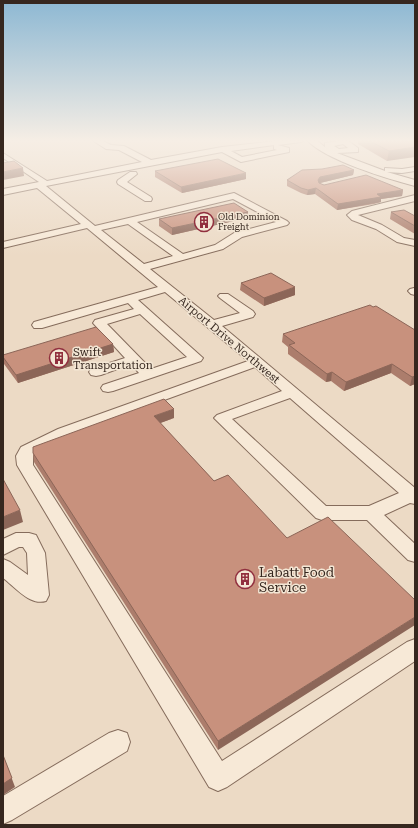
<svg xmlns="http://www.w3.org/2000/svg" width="418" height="828" font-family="'Roboto Serif',serif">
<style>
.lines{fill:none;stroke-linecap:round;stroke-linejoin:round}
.minor-casing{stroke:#856c5c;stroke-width:2}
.minor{fill:#f7e9d7;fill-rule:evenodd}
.wall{fill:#ac7d6c}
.shaded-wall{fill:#8c6658}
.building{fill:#c8917d;stroke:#8c6658}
.labels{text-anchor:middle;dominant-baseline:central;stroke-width:3;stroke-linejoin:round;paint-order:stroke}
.far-poi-label{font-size:9px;fill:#36271f;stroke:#f3e6d4;text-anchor:start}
.street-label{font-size:11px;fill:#36271f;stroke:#f3e6d4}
.poi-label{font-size:11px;fill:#36271f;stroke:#f3e6d4;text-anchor:start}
.near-poi-label{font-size:13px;fill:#36271f;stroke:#f3e6d4;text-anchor:start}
</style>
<rect width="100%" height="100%" fill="#ecdac5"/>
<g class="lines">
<defs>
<path id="minor" d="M92 140H101L111 145 124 146 151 160 222 147 284 140H305L301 142 278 145 289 148V152L241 162 222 152 46 186 95 226 234 193 287 221 289 223 287 225 242 237 223 249 150 269 214 320 240 313 220 298 218 296 220 294H228L253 311 255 314 253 317 222 326 415 488V504L410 503 384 515 415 544V562L408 560 367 520H322L316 518 214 418 217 415 282 391 255 367 68 435 33 455V465L222 761 407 642 415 639V661L227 787 218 791 209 787 17 465 16 456 21 447 58 429 248 361 165 292 138 300 203 358 201 361 113 391 108 392 103 391 101 388 103 385 139 373 131 364 101 375 96 376 91 375 89 372 91 369 125 358 93 323 95 320 134 309 128 303 42 328H34L32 325 34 322 158 287 87 228 3 248V242L81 224 37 188 3 195V189L39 182 3 158V153L47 181 142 162 119 150 106 149ZM274 145V149L277 150 242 157 231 151ZM233 199 276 222 234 233 215 245 183 254 137 222ZM128 224 173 256 144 264 101 230ZM140 314 187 357 151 369 107 324ZM290 398 399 493 369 506H326L232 419Z
M307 140H316L330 151 325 147V143L347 140 358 148V152L337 153 385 171V168L402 169 415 167V171L402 173 387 172 415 180V186C388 179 325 160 307 140ZM343 144 348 148 339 149 334 146Z
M408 140H415V143Z
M130 172H136L137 174 127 182 151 197 152 199 151 201H145L118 184 117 182 118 180Z
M415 195V201L358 215 382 225 404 238 415 240V246L397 242 376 229 352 220 347 215 352 211Z
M414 288H415V295L411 294 408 291 410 289Z
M16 533H29L36 535 45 553 49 595 46 601C30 606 15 587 3 578V559L10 562 28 575 27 553 23 547H19L3 555V539Z
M118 730 127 733 130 742 127 751 12 820 3 824V796L109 733Z"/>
</defs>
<use href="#minor" class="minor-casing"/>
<use href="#minor" class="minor"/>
</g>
<path class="wall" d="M358 140H412L413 141 387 161 358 144Z
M354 170 353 175 320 183H319L324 185 403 190 402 196 381 199V202L374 204 337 210 315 194 307 195 301 193 287 186V180Z
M155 171 246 179 182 193 155 177Z
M248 212 247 218 172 235 159 226V219Z
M391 212 415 216V234L390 219Z
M241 283 295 295 264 306 240 290Z
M415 330V384L410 386 391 373 344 391 331 381 326 382 288 354V347L282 342 283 334Z
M113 344 114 352 18 383 4 364 3 361V355Z
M174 418 160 423 214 481 228 475 218 750 34 462 33 453Z"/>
<path class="shaded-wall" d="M415 147V157L387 161 389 151Z
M23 168 24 176 3 180V172Z
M354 170 353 175 320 183 318 185V180L320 177Z
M246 173V179L182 193 181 187Z
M316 188 315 194 307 195 308 190Z
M403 190 402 196 381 199V202L337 210 338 204 377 194Z
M248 212 247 218 172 235V228Z
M295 287V295L264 306V298Z
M113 344 114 352 18 383 16 375Z
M392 364 391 373 344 391 346 382Z
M332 372 331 381 326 382 327 374Z
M415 376V384L410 386 412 377Z
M174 409V418L155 425 154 416Z
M20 510 23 522 3 530V517Z
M415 617V625L218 750V741Z
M3 755 15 787 3 795Z"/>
<path class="building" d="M368 140H400L402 141H415V147L389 151Z
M218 159 246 173 181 187 155 171Z
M14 161 23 168 3 172V163Z
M343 165 354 170 320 177 318 180 319 183 324 185 366 175 403 190 377 194 381 197 375 198 338 204 316 188 308 190 301 188 287 180 302 170 322 169Z
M234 203 248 212 172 228 159 219Z
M404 210 415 216V226L391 212Z
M271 273 295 287 264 298 241 283Z
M370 305 373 307 376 306 415 330V376L412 377 392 364 346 382 332 372 327 374 289 345 295 343 283 334Z
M96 327 113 344 16 375 3 357V355Z
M164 399 174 409 154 416 214 481 228 475 287 538 328 517 415 600V617L218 741 33 453V447Z
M3 479 20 510 3 517Z
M3 755 12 778 3 784Z"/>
<linearGradient id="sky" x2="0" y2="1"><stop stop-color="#8db8d3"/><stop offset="0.55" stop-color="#f6eee5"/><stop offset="1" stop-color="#f6eee5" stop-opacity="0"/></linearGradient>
<rect width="418" height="256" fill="url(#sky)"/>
<defs>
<symbol id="building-ring" viewBox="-11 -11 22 22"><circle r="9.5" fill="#f3e6d4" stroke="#912f3e" stroke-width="1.5"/><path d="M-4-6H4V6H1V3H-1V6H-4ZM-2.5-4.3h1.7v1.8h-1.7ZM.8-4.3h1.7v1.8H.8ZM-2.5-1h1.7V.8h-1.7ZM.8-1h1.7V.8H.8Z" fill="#912f3e"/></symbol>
</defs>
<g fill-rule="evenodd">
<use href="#building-ring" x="193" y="211" width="22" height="22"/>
<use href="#building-ring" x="48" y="347" width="22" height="22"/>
<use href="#building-ring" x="234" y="568" width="22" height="22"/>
</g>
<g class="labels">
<g class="far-poi-label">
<text x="218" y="217">Old Dominion<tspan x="218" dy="10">Freight</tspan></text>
</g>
<g class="street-label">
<text transform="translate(229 340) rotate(40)">Airport Drive Northwest</text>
</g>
<g class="poi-label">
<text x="73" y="352">Swift<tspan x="73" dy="13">Transportation</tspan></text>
</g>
<g class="near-poi-label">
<text x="259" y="572">Labatt Food<tspan x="259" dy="15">Service</tspan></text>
</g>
</g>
<rect width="418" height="828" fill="none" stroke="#36271f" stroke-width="8"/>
</svg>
